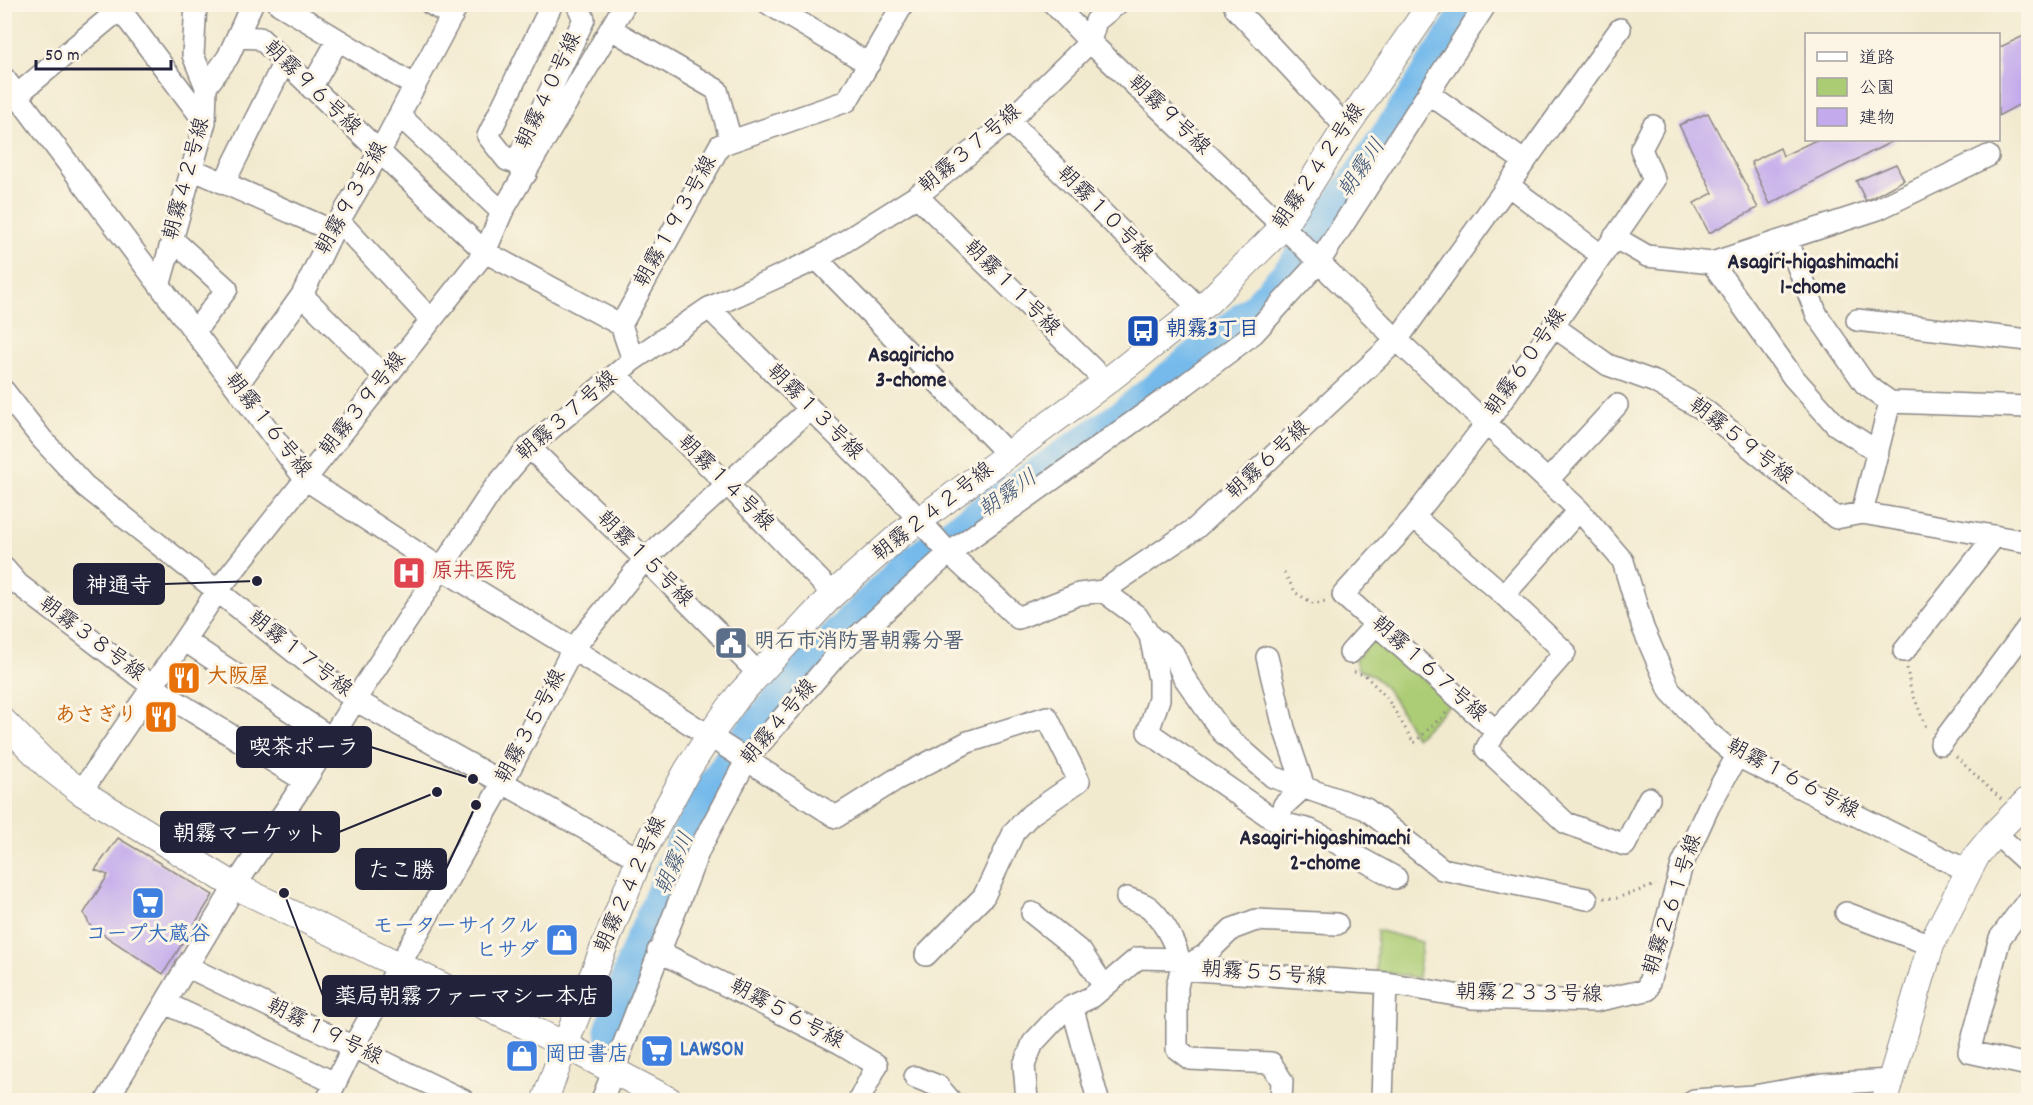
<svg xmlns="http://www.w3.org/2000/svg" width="2033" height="1105" font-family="Dekko,'Klee One',sans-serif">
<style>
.green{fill:#accc74;stroke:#677758;stroke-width:1.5}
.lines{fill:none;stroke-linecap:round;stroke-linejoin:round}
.river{stroke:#74baeb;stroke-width:33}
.building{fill:#c3aaec}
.minor-casing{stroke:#8a8685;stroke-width:24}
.tertiary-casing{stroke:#8a8685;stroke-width:28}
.path{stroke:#8a8685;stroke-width:3;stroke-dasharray:1.5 4.5;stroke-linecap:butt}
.minor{stroke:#fff;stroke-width:21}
.tertiary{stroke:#fff;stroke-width:26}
.labels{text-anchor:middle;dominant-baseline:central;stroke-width:6;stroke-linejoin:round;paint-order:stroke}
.street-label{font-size:21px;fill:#22223b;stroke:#fcf5e5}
.transit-label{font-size:21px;font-weight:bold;fill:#164399;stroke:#fcf5e5;text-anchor:start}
.health-label{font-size:21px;font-weight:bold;fill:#be3a42;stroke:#fcf5e5;text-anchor:start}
.service-label{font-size:21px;font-weight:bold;fill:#4e5e75;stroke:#fcf5e5;text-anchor:start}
.food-label{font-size:21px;font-weight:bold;fill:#c56008;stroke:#fcf5e5;text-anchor:start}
.shop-label{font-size:21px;font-weight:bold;fill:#366cbe;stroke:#fcf5e5;text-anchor:start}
.water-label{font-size:22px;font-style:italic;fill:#3f5779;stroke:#fcf5e5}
.neighbourhood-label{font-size:22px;font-weight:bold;fill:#22223b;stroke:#fcf5e5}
.leader{fill:none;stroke:#22223b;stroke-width:2}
.callout-dot{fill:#22223b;stroke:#fcf5e5;stroke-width:2}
.callout{fill:#22223b;stroke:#22223b;stroke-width:2}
.callout-label{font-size:22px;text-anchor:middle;font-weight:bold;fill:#fff}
</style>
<rect width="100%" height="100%" fill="#fcf5e5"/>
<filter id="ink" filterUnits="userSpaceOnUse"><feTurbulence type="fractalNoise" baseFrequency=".0167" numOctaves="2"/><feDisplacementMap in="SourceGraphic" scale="12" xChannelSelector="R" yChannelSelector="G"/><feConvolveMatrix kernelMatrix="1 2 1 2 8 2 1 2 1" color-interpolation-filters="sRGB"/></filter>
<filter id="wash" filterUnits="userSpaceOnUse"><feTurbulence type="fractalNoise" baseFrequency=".008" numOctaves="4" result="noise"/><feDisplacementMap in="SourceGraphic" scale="24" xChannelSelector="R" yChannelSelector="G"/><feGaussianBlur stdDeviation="1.35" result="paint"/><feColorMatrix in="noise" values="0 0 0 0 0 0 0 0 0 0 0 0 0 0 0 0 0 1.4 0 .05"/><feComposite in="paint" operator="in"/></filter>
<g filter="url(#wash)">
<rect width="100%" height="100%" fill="#f2eacf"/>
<path class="green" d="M1375 636 1451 703 1416 738C1401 714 1387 676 1358 669L1355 660Z
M1377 930 1422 942 1418 978 1376 971Z"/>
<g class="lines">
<path class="river" d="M611 1031 633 961 686 837 715 783 741 744 826 646 904 569 966 523 1122 416 1256 308 1291 270 1360 175 1411 100 1472 4"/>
</g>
<g id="blocks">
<path class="building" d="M2028 34V100L1998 116V48Z
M1708 113 1758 208 1709 233 1694 203 1713 193 1679 125Z
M1816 140H1895L1770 204 1751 162 1780 148 1783 156Z
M1896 164 1904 180 1866 201 1856 181Z
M118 838 213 895 163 974 90 926 84 913 108 875 95 870Z"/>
</g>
</g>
<g filter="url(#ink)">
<use href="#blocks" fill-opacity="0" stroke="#8a8685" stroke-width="1.5"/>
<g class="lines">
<defs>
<path id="minor" d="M116 4 205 122
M279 4 415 86
M431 4 452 16
M769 4 869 64
M1054 4 1090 42 1298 241 1397 340 1579 510 1623 561 1643 628 1670 691 1708 732 1737 756 1968 871
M1234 4 1236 9 1346 127
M611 29 717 90 731 141
M237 37 260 38 485 252 621 325
M4 78 305 479 442 569 573 649 836 817 895 780 968 742 1047 717 1079 781 1030 815 1014 832 984 896 926 955
M206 87 228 57 252 4
M311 88 338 40
M1428 93 1525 162
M17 95 126 4
M399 115 502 212
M1009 121 1200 309
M516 163 507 160 488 136 552 4
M192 169 333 231
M526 174 516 163 584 19 577 4
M224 183 284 62
M1508 185 1602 256
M917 196 1106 382
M339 221 431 320
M1614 237 1647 256 1712 263 1878 209 1988 156
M172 239 227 289 195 331
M1787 239 1817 315 1865 384 1890 402 2028 407
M817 259 1009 455
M1712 263 1793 377 1836 425 1878 452
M160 283 205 122 206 87 193 55 196 4
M302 295 385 377
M709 308 894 492 949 553 1018 618 1079 594 1103 591 1196 528 1397 340 1620 29
M1857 320 2028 340
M1553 326 1608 365 1655 382 1706 411 1836 518 1862 513 2028 542
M633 360 621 325 720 145 847 101 903 4
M616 375 727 484 833 594
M236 387 302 295 333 231 379 153 458 4
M4 391 41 438 85 486 355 700 639 859
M529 447 645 559 758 673
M1548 480 1617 405
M1862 513 1890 402
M1414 517 1504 595 1565 652 1496 731 1343 595 1414 517 1486 424 1654 180 1641 149 1653 126
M4 568 18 584 153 687 305 781
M1103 591 1137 616 1150 636 1173 653 1183 676 1222 732 1273 777 1366 809 1442 869 1587 899
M1504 595 1579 510
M1150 636 1159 679V699L1148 732 1277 822 1284 805 1304 787 1284 728 1267 657
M184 640 331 738
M1904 651 1995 536
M1350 653 1376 624
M1496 731 1486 749 1566 823 1625 845 1649 798
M1941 744 2028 627
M81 792 218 590 485 252 502 212 625 4
M1277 822 1310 830 1339 844 1356 856 1396 878
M1995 833 2028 863
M1127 898C1135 901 1147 904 1152 910 1166 924 1179 950 1181 969L1205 955 1232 929 1256 920 1337 924
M2028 900 2000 938 1969 1052 2028 1065
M1032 913 1081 952 1104 986
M1846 913 1931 945
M658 951 840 1043 877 1065 859 1100
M186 966 463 1100
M165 1003 335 1083
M1072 1006 1098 1100
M915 1077 938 1086 950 1100
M107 1100 235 886 305 781 355 700 492 491 529 447 633 360 709 308 817 259 917 196 1009 121 1090 42 1096 21 1117 4
M327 1100 353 1047 503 782 573 649 645 559 810 409
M602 1100 699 850 747 759 837 655 949 553 1185 385 1254 333 1319 262 1486 4
M1027 1100 1024 1065 1033 1043 1059 1015 1072 1006 1092 997 1138 958 1180 959
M1281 1100 1282 1081 1271 1063 1190 1059 1177 1049V987L1181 969 1386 983
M1382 1100 1386 983 1472 998 1595 1001 1647 990 1682 865 1709 806 1737 756
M1694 1100 1754 1096
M1753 1100 1754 1096 1823 1084 1890 1080"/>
<path id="tertiary" d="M4 722 49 767 81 792 235 886 565 1045 669 1100
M545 1100 565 1045 639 859 688 769 710 735 739 695 833 594 901 534 1106 382 1208 302 1283 227 1346 127 1431 4
M1885 1100 1931 945 1977 855 1995 833 2028 800"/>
</defs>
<use href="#minor" class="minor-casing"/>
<use href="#tertiary" class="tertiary-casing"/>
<path class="path" d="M1284 573 1296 593 1314 604 1325 601
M1907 668 1910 686 1925 725 1928 729
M1354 672 1365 675 1387 698 1414 743 1448 711
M1956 757 2001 799
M1604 898H1617L1656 885"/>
<use href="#minor" class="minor"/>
<use href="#tertiary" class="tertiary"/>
</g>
</g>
<defs>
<symbol id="bus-square" viewBox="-11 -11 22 22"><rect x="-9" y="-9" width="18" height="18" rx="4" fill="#1a4fb4" stroke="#fcf5e5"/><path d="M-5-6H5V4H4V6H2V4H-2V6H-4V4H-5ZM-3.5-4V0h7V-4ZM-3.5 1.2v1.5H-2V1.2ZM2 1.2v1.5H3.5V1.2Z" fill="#fff"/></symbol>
<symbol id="hospital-square" viewBox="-11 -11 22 22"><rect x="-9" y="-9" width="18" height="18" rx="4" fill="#e0444e" stroke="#fcf5e5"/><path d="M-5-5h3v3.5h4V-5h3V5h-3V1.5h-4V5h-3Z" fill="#fff"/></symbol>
<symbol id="civic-square" viewBox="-11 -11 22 22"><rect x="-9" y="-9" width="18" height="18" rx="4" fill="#5c6f8a" stroke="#fcf5e5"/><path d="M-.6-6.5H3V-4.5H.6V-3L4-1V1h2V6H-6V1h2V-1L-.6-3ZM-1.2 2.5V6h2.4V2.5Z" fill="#fff"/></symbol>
<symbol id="restaurant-square" viewBox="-11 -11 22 22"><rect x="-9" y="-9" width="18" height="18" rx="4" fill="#e8710a" stroke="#fcf5e5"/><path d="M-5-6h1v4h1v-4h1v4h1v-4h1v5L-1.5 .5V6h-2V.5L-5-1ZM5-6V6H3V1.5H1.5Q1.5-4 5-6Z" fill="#fff"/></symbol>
<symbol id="supermarket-square" viewBox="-11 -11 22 22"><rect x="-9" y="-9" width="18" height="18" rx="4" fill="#3f7fe0" stroke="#fcf5e5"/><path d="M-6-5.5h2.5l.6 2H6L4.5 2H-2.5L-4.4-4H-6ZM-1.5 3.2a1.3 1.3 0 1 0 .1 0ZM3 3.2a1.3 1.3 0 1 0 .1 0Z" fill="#fff"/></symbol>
<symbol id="shop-square" viewBox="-11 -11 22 22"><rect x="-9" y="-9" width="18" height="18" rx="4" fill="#3f7fe0" stroke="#fcf5e5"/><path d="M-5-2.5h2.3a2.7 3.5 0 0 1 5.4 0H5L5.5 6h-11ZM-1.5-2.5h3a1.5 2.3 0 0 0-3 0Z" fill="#fff"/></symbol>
</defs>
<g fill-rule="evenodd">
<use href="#bus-square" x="1124" y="312" width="38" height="38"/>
<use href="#hospital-square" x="390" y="554" width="38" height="38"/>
<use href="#civic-square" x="712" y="624" width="38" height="38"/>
<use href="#restaurant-square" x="165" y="659" width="38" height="38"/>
<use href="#restaurant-square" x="142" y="698" width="38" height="38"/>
<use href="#supermarket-square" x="129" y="884" width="38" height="38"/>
<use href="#shop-square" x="543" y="921" width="38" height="38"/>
<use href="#supermarket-square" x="638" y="1032" width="38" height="38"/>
<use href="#shop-square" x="503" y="1037" width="38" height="38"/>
</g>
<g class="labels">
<g class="street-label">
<text transform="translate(311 89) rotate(44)">朝霧９６号線</text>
<text transform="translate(550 91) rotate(-65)">朝霧４０号線</text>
<text transform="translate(1168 116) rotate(44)">朝霧９号線</text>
<text transform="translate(971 150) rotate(-40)">朝霧３７号線</text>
<text transform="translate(1320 167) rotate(-56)">朝霧２４２号線</text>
<text transform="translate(188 179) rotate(-75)">朝霧４２号線</text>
<text transform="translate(353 199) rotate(-61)">朝霧９３号線</text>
<text transform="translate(1104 215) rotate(45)">朝霧１０号線</text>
<text transform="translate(677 222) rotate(-61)">朝霧１９３号線</text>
<text transform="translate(1011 289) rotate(45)">朝霧１１号線</text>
<text transform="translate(1527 363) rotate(-55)">朝霧６０号線</text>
<text transform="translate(364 405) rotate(-52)">朝霧３９号線</text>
<text transform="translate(814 413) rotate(45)">朝霧１３号線</text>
<text transform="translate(568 417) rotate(-41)">朝霧３７号線</text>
<text transform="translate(267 426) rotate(52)">朝霧１６号線</text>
<text transform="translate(1740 442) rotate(38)">朝霧５９号線</text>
<text transform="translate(1269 461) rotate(-43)">朝霧６号線</text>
<text transform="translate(725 484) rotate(45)">朝霧１４号線</text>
<text transform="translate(934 513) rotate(-38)">朝霧２４２号線</text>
<text transform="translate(644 560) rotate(45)">朝霧１５号線</text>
<text transform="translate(91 640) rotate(37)">朝霧３８号線</text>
<text transform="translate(299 655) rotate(38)">朝霧１７号線</text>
<text transform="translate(1428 670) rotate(42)">朝霧１６７号線</text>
<text transform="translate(780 723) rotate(-50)">朝霧４号線</text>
<text transform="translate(532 727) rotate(-62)">朝霧３５号線</text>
<text transform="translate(1792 780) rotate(28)">朝霧１６６号線</text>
<text transform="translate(632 885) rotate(-66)">朝霧２４２号線</text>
<text transform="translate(1674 905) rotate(-72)">朝霧２６１号線</text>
<text transform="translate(1264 975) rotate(4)">朝霧５５号線</text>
<text transform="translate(1529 995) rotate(1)">朝霧２３３号線</text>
<text transform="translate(786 1015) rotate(28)">朝霧５６号線</text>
<text transform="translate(324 1033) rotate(26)">朝霧１９号線</text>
</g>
<g class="transit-label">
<text x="1166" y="331">朝霧3丁目</text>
</g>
<g class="health-label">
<text x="432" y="573">原井医院</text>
</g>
<g class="service-label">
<text x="754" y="643">明石市消防署朝霧分署</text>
</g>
<g class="food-label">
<text x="207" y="678">大阪屋</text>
<text x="138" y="717" text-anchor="end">あさぎり</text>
</g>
<g class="shop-label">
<text x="539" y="928" text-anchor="end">モーターサイクル<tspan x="539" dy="24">ヒサダ</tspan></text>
<text x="148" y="936" text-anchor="middle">コープ大蔵谷</text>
<text x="680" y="1051">LAWSON</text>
<text x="545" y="1056">岡田書店</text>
</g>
<g class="water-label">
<text transform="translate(1363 169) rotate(-56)">朝霧川</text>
<text transform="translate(1009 495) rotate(-35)">朝霧川</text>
<text transform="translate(676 864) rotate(-66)">朝霧川</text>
</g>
<g class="neighbourhood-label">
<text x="1813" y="263">Asagiri-higashimachi<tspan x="1813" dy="25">1-chome</tspan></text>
<text x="911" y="356">Asagiricho<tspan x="911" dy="25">3-chome</tspan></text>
<text x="1325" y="839">Asagiri-higashimachi<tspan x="1325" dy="25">2-chome</tspan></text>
</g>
</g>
<path class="leader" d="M257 581L164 584M473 779L371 747M437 792L339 832M476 805L446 869M284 893L323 996"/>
<g class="callout-dot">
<circle cx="257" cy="581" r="6"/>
<circle cx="473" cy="779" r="6"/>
<circle cx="437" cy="792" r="6"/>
<circle cx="476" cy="805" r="6"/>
<circle cx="284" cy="893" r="6"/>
</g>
<g class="callout">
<rect x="74" y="564" width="90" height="40" rx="6"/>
<rect x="237" y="727" width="134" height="40" rx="6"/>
<rect x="161" y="812" width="178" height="40" rx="6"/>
<rect x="356" y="849" width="90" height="40" rx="6"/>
<rect x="323" y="976" width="288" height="40" rx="6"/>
</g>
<g class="callout-label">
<text x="119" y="592">神通寺</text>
<text x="304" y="754">喫茶ポーラ</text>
<text x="250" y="840">朝霧マーケット</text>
<text x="401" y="877">たこ勝</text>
<text x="467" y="1003">薬局朝霧ファーマシー本店</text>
</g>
<rect width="2033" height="1105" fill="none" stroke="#fcf5e5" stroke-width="24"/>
<rect x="1805" y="33" width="195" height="108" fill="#fcf5e5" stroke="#a5a1a1" stroke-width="1.5"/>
<rect x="1817" y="52" width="30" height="9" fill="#ffffff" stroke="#a5a1a1" stroke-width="1.5"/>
<text x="1859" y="63" font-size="18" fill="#22223b">道路</text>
<rect x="1817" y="78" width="30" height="18" fill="#accc74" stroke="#a5a1a1" stroke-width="1.5"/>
<text x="1859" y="93" font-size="18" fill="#22223b">公園</text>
<rect x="1817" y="108" width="30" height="18" fill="#c3aaec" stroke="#a5a1a1" stroke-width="1.5"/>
<text x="1859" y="123" font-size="18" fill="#22223b">建物</text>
<path d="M36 60v9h135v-9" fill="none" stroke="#22223b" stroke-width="3"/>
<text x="45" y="60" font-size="18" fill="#22223b" stroke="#fcf5e5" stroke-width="4.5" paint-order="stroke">50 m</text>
</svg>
